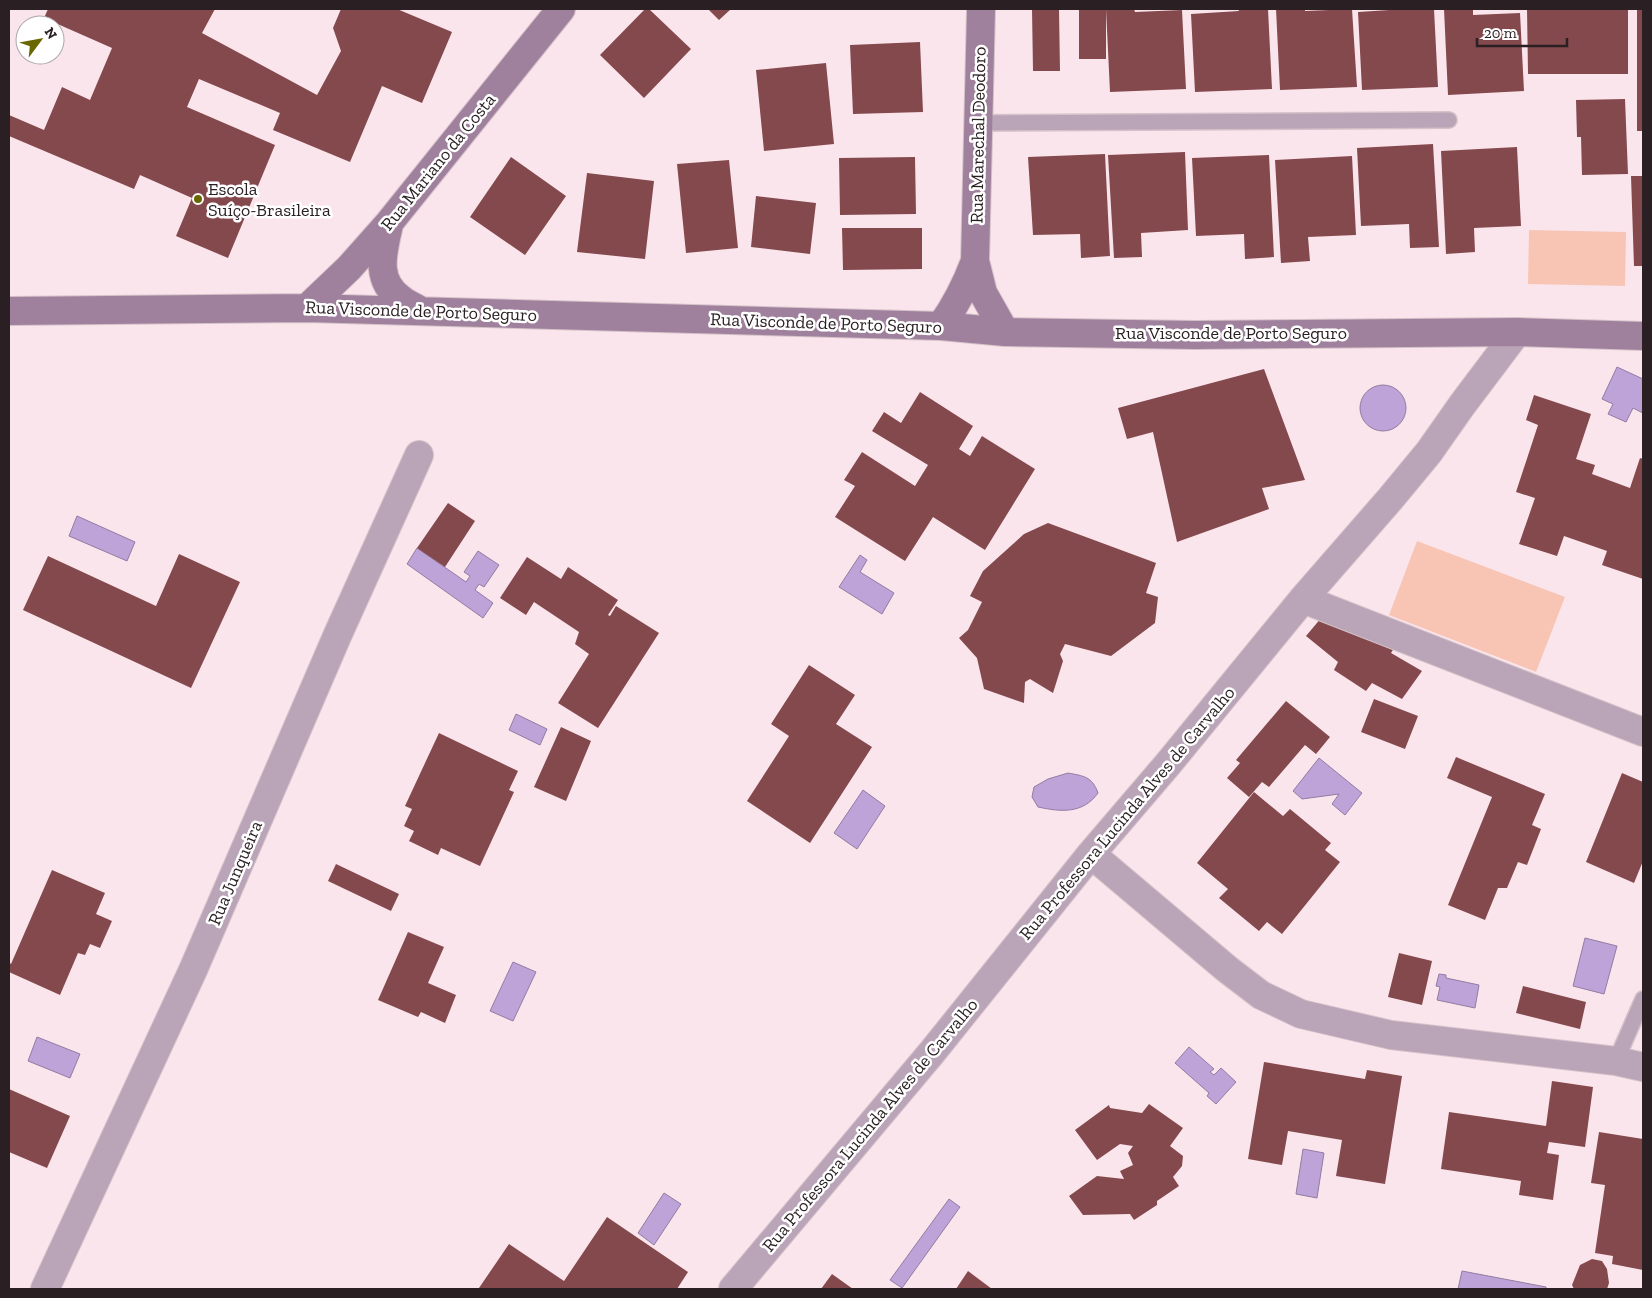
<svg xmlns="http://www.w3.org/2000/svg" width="1652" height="1298" font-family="'Zilla Slab',serif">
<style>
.green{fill:#f8c5b4}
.water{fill:#bda3d8;stroke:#917ca2}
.building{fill:#84494d}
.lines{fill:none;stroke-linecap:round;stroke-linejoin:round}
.lane-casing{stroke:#d5c2c9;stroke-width:18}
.street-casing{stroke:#d5c2c9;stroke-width:30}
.secondary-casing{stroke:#d5c2c9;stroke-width:30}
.lane{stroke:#baa4b7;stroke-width:15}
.street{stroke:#baa4b7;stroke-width:28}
.secondary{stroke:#a0819d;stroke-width:28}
.poi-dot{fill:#686700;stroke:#fff;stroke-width:2}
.labels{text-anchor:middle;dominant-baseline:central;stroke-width:5;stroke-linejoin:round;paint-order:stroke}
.street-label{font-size:18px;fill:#2a2024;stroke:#fff}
.poi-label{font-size:18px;fill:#2a2024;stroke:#fff;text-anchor:start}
</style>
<rect width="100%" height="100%" fill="#fbe5ed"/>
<path class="green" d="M1529 230 1626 232 1625 286 1528 284Z
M1417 541 1565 597 1536 672 1389 615Z"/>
<path class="water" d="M1617 367 1643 379V413L1633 408 1626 422 1608 414 1613 404 1602 399Z
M1360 408a23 23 0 1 1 46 0a23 23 0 1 1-46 0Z
M77 516 135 542 127 561 69 536Z
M417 548 466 582 470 576 464 572 478 551 499 565 484 587 479 584 475 590 493 603 483 618 407 564Z
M860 555 867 560 860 572 894 593 882 614 839 587Z
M516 714 547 729 540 745 509 730Z
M1319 758 1362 793 1345 815 1332 804 1339 794 1302 799 1293 791Z
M1068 773C1083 776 1092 776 1098 793 1083 814 1061 812 1038 807L1032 797 1034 787 1048 779Z
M863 790 885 806 857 849 834 833Z
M1585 938 1617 946 1604 994 1573 986Z
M513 962 536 972 513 1021 490 1011Z
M1439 974 1446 975V978L1479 985 1475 1008 1437 1000 1440 987 1436 986Z
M37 1037 80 1054 70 1078 28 1061Z
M1189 1047 1214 1069 1210 1072 1214 1075 1221 1068 1236 1082 1216 1104 1207 1096 1209 1093 1175 1063Z
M1303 1149 1324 1153 1317 1198 1296 1194Z
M664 1193 681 1204 654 1245 638 1233Z
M949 1199 960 1207 902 1288 890 1280Z
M1462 1271 1546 1287V1289H1458Z"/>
<path class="building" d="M48 9H215L202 33 317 95 341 51 333 28 341 9H397L452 32 422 103 382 86 350 162 273 130 280 113 199 79 187 107 275 145 228 258 176 236 192 198 140 175 134 189 9 136V115L44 130 62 87 90 100 112 48 44 18Z
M645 9H649L691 49 644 98 600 55Z
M708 9H731L719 20Z
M1032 9H1059L1060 71H1033Z
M1079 9H1106V59H1079Z
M1106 9H1134L1135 12 1182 10 1186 89 1110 92Z
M1238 9H1268L1272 89 1195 92 1191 14 1239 11Z
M1276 9H1305V11L1352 9 1357 87 1280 90Z
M1405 9H1434L1438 87 1362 90 1358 12Z
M1444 9H1473V15L1520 13 1524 91 1448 95Z
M1527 9H1628V74H1528Z
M1637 9H1643V131H1637Z
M920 42 923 112 853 114 850 45Z
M826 63 834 144 764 151 756 70Z
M1625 99 1628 174 1582 175 1581 137H1577L1576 100Z
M1433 144 1439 247 1410 248 1409 224 1361 226 1357 148Z
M1517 147 1521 226 1474 228 1475 252 1446 254 1441 151Z
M1185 152 1188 230 1141 233 1142 257 1114 258 1108 155Z
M1105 154 1110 256 1081 258 1080 234 1033 235 1028 157Z
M1269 155 1274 257 1245 259 1244 234 1196 236 1192 158Z
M1352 156 1356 235 1308 237 1310 261 1281 263 1275 160Z
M511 157 566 196 525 255 470 217Z
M915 157 916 214 840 215 839 158Z
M729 160 738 248 686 253 677 164Z
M587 173 654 181 645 259 577 252Z
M1631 176H1643V266H1634Z
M756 196 816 203 810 254 751 247Z
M842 228H922V269L843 270Z
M1264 369 1305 480 1262 488 1269 509 1177 542 1153 432 1127 439 1118 408Z
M920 392 973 426 959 449 970 456 982 436 1035 469 985 550 933 517 905 561 835 517 855 486 844 480 862 452 915 486 928 465 872 431 884 412 901 423Z
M1534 395 1591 414 1576 459 1595 465 1592 474 1630 488 1640 458 1643 459V579L1602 565 1607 551 1564 536 1557 556 1519 544 1535 498 1516 492 1538 425 1526 420Z
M448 503 475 521 445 567 417 548Z
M1048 523 1156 563 1146 593 1158 597 1155 623 1111 656 1065 644 1060 654 1063 661 1053 693 1030 679 1025 682 1024 703 984 689 977 658 959 638 968 630 982 602 970 596 983 571 1024 534Z
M179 554 240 582 191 688 23 610 48 556 156 606Z
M527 557 561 579 568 567 618 600 608 615 610 616 616 606 659 633 598 728 558 703 589 654 575 644 579 632 534 602 526 615 500 598Z
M1327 611 1396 645 1391 653 1422 671 1402 699 1372 683 1366 691 1334 670 1338 662 1306 636Z
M809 665 855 695 836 724 872 747 810 843 747 801 789 736 771 724Z
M1374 699 1418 716 1405 749 1361 732Z
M1286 701 1330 737 1316 754 1305 745 1269 787 1262 782 1249 797 1227 778 1240 763 1236 760Z
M561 727 591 741 566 801 534 787Z
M439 733 518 771 509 790 514 792 480 866 441 848 438 855 409 841 414 831 404 826 412 809 405 806Z
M1456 757 1545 794 1532 825 1541 829 1527 865 1518 862 1507 888H1498L1485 920 1448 905 1492 797 1447 778Z
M1622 773 1643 782V861L1634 883 1586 862Z
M1254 792 1283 816 1290 809 1331 843 1325 850 1340 862 1282 934 1267 922 1259 931 1219 898 1228 889 1197 863Z
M336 864 399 894 391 911 328 881Z
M52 870 105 893 96 914 112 921 100 948 90 944 85 955 78 953 60 995 9 972V962L11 964Z
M408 932 444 947 428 983 456 995 445 1023 421 1012 418 1017 378 1000Z
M1399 953 1432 961 1422 1005 1388 997Z
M1523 986 1586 1002 1580 1029 1516 1013Z
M1264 1062 1365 1079 1367 1070 1402 1076 1385 1184 1336 1176 1342 1140 1288 1131 1282 1165 1248 1159Z
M1552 1081 1593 1087 1585 1147 1549 1142 1547 1153 1559 1155 1553 1200 1519 1195 1521 1181 1441 1169 1449 1112 1546 1126Z
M9 1089 70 1116 47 1168 9 1152Z
M1149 1104 1183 1128 1170 1146 1183 1156 1182 1166 1173 1177 1179 1186 1157 1201V1205L1134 1220 1130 1214 1083 1215 1069 1196 1097 1176 1124 1179 1120 1171 1133 1165 1128 1153 1133 1146 1120 1144 1097 1160 1075 1130 1109 1105 1110 1108 1142 1113Z
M1599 1132 1643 1139V1270L1612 1264 1613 1256 1595 1253 1605 1185 1591 1183Z
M607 1217 688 1272 677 1289 479 1288 509 1244 564 1281Z
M1592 1259 1602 1261 1607 1269 1609 1283 1607 1289H1574L1572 1285 1580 1265Z
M968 1271 992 1289H956Z
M832 1274 853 1289H821Z"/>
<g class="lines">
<defs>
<path id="lane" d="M978 123 1449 120
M1616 1061 1643 999"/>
<path id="street" d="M1303 599 1643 732
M1091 854 1227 969 1261 995 1301 1014 1391 1035 1616 1061 1643 1067
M45 1289 193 970 338 634 419 455
M733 1289 933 1051 1091 854 1168 764 1303 599 1391 498 1429 452 1462 405 1517 332"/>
<path id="secondary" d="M981 9 975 261 983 293 1005 332
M389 225C383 252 374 280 401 299 407 304 415 307 421 311
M307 308 349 268 389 223 561 9
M9 311 307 308 941 326 1005 332 1195 335 1517 332 1643 336
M941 326C956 305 966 285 975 261"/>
</defs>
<use href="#lane" class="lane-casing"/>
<use href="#street" class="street-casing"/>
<use href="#secondary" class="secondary-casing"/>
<use href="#lane" class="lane"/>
<use href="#street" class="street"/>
<use href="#secondary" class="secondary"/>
</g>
<circle class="poi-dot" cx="198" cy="199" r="5"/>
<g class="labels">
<g class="street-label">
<text transform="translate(978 135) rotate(-89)">Rua Marechal Deodoro</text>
<text transform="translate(438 162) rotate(-51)">Rua Mariano da Costa</text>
<text transform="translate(421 311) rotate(2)">Rua Visconde de Porto Seguro</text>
<text transform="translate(826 323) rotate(2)">Rua Visconde de Porto Seguro</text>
<text x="1231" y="333">Rua Visconde de Porto Seguro</text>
<text transform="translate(1127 813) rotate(-50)">Rua Professora Lucinda Alves de Carvalho</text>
<text transform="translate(235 873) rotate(-67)">Rua Junqueira</text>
<text transform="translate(870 1125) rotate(-50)">Rua Professora Lucinda Alves de Carvalho</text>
</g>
<g class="poi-label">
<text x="208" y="189">Escola<tspan x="208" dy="21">Suíço-Brasileira</tspan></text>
</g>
</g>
<rect width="1652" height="1298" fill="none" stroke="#2a2024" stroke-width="20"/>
<g transform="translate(40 40) rotate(58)"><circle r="24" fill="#ffffff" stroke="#aaa6a7"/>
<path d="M0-4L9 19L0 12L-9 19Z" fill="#686700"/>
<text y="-8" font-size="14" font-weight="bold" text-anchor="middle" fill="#2a2024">N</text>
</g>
<path d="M1477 38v8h90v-8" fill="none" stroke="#2a2024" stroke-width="2.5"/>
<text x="1484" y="38" font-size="15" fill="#2a2024" stroke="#ffffff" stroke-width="4" paint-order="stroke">20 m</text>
</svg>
